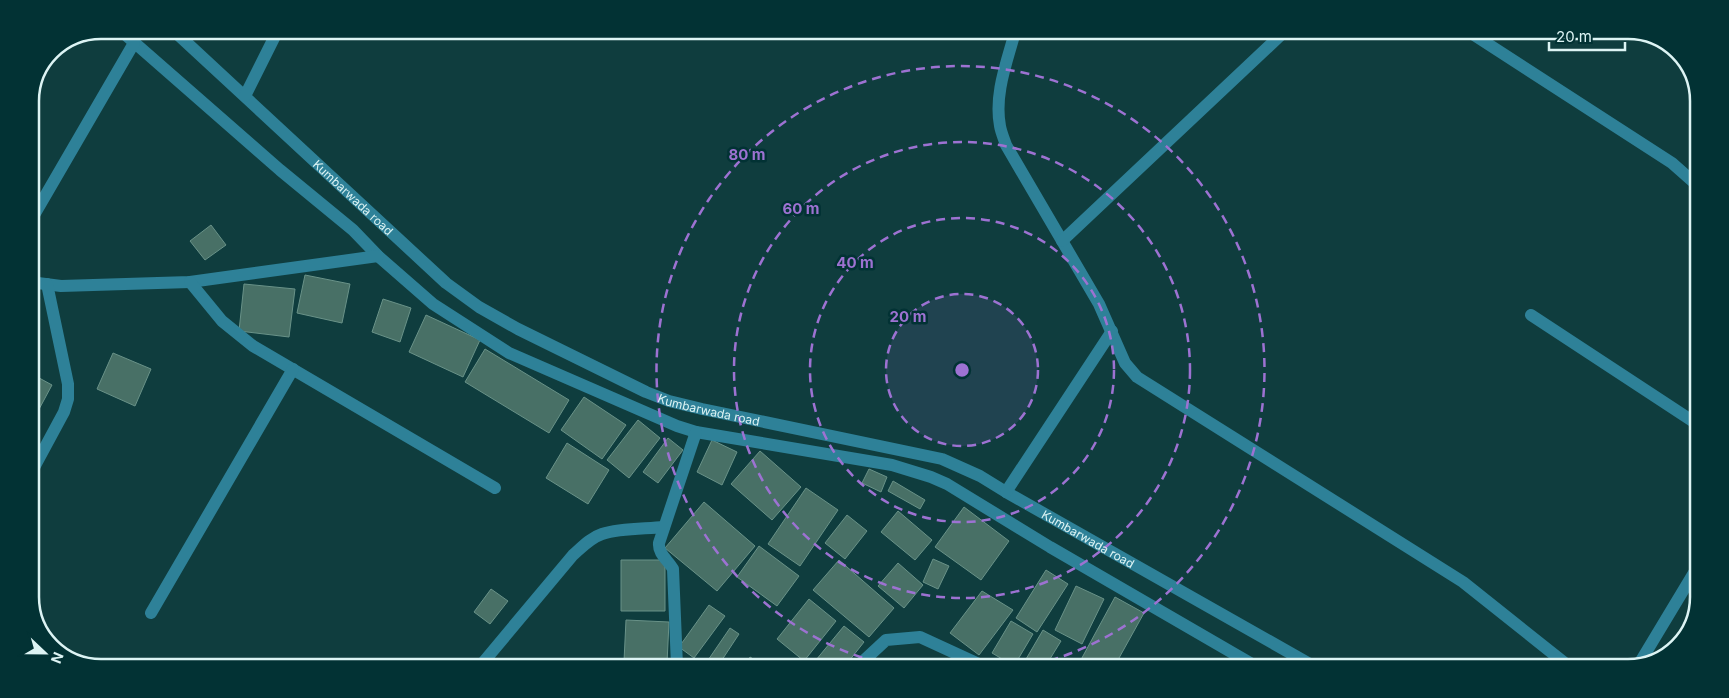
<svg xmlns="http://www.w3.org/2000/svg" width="1729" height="698" font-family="Inter,sans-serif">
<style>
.building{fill:#487066;stroke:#699288}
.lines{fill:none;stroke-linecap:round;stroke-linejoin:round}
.minor{stroke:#2e8198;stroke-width:12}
.ring{fill:none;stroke:#9d72d2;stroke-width:2.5;stroke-dasharray:9 6}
.labels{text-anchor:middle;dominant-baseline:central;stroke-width:5;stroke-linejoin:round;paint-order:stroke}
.street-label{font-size:12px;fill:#ddf4f4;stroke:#023234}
.rim{fill:none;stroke:#ddf4f4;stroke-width:2.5}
.centre{fill:#9d72d2;stroke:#023234;stroke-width:2.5}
.ring-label{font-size:15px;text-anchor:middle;font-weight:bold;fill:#9d72d2;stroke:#023234;stroke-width:5;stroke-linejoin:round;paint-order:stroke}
</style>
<rect width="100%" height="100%" fill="#0f3d3e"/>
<path class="building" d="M211 225 226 245 205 260 190 241Z
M305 275 350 284 342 323 297 313Z
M244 284 295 289 289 337 239 331Z
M383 299 411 308 400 342 372 332Z
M426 315 480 340 463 377 409 352Z
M485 349 569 400 549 433 465 382Z
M113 353 151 369 135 406 97 389Z
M30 373 52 385 30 426Z
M584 397 626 425 602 459 561 430Z
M638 420 660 438 629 478 607 460Z
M668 438 683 450 658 483 643 472Z
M712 440 737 452 722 485 697 472Z
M567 443 609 470 588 504 546 478Z
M760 451 801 487 772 520 731 484Z
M869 469 887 477 881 492 862 483Z
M893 481 925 500 920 509 888 491Z
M806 488 838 510 800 566 768 544Z
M704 502 755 546 717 591 665 548Z
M964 507 1009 541 981 580 935 547Z
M898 511 932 540 915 560 881 532Z
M847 515 867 531 845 559 825 543Z
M759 546 799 576 777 606 737 577Z
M933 559 949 566 938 589 923 582Z
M621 560H665V611H621Z
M839 560 894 608 869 637 813 590Z
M898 563 923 585 904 608 878 586Z
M1046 570 1068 584 1037 632 1016 618Z
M1076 586 1104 599 1082 644 1055 630Z
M491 589 508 601 490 624 474 612Z
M982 591 1013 610 979 655 950 633Z
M1115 597 1144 613 1114 667H1077Z
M809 599 836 621 804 661 777 639Z
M709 605 725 616 694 658 679 647Z
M626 620 669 622 667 663 624 661Z
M1011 621 1033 634 1014 666 992 653Z
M844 626 864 642 845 666H811Z
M730 628 739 634 718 666H704Z
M1043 630 1061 641 1045 667 1022 666Z
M750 657 765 666H745Z"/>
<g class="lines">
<g class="minor">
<path d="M120 30 280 170 353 230 378 256 433 304 509 353 677 426 696 432 892 465 931 477 947 484 1050 547 1257 667"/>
<path id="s1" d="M173 30 446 283 479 307 518 329 646 392 669 401 702 409 942 459 980 476 1006 492 1315 667"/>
<path d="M1015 32C1007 62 994 94 1000 126 1001 132 1004 139 1006 145L1099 304 1125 363 1137 377 1463 582 1571 668"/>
<path d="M1471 33 1672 163 1698 186"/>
<path d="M245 96 278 30"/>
<path d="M30 222 134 43"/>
<path d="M1062 241 1283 33"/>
<path d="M30 282 61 286 190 282 378 256"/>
<path d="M190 282 222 321 253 346 495 488"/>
<path d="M1531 315 1697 424"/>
<path d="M30 475 64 412 68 399V384L47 284"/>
<path d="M1006 492 1112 331"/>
<path d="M151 613 293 369"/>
<path d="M1639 664 1695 571"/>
<path d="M481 665 573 555C582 547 590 538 602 534 621 528 644 529 664 527"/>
<path d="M677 666 673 569C668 560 658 554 659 543L696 432"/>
<path d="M858 666 886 640 920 637 983 666"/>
</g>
</g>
<circle cx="962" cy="370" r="76" fill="#9d72d2" fill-opacity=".12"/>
<g class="ring">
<circle cx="962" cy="370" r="76"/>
<circle cx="962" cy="370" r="152"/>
<circle cx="962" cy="370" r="228"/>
<path d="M891 666A304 304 0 1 1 1030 666"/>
</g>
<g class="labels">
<g class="street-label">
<text stroke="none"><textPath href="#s1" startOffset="246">Kumbarwada road</textPath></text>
<text stroke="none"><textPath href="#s1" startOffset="666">Kumbarwada road</textPath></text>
<text stroke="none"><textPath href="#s1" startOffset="1071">Kumbarwada road</textPath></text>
</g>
</g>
<path d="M0 0H1729V698H0ZM101 39H1628A62 62 0 0 1 1690 101V597A62 62 0 0 1 1628 659H101A62 62 0 0 1 39 597V101A62 62 0 0 1 101 39Z" fill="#023234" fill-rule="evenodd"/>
<path class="rim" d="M101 39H1628A62 62 0 0 1 1690 101V597A62 62 0 0 1 1628 659H101A62 62 0 0 1 39 597V101A62 62 0 0 1 101 39Z"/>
<circle cx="962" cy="370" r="8" class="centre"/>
<g class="ring-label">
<text x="747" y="160">80 m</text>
<text x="801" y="214">60 m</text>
<text x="855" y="268">40 m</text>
<text x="908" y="322">20 m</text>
</g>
<g transform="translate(45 653) rotate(112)" stroke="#023234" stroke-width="4" paint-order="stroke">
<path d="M0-4L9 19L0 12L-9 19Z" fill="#ddf4f4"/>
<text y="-8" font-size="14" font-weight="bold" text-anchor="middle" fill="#ddf4f4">N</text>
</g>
<path d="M1549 42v8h76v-8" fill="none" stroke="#ddf4f4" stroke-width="2.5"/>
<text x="1556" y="42" font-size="15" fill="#ddf4f4" stroke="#023234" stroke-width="4" paint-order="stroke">20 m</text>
</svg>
